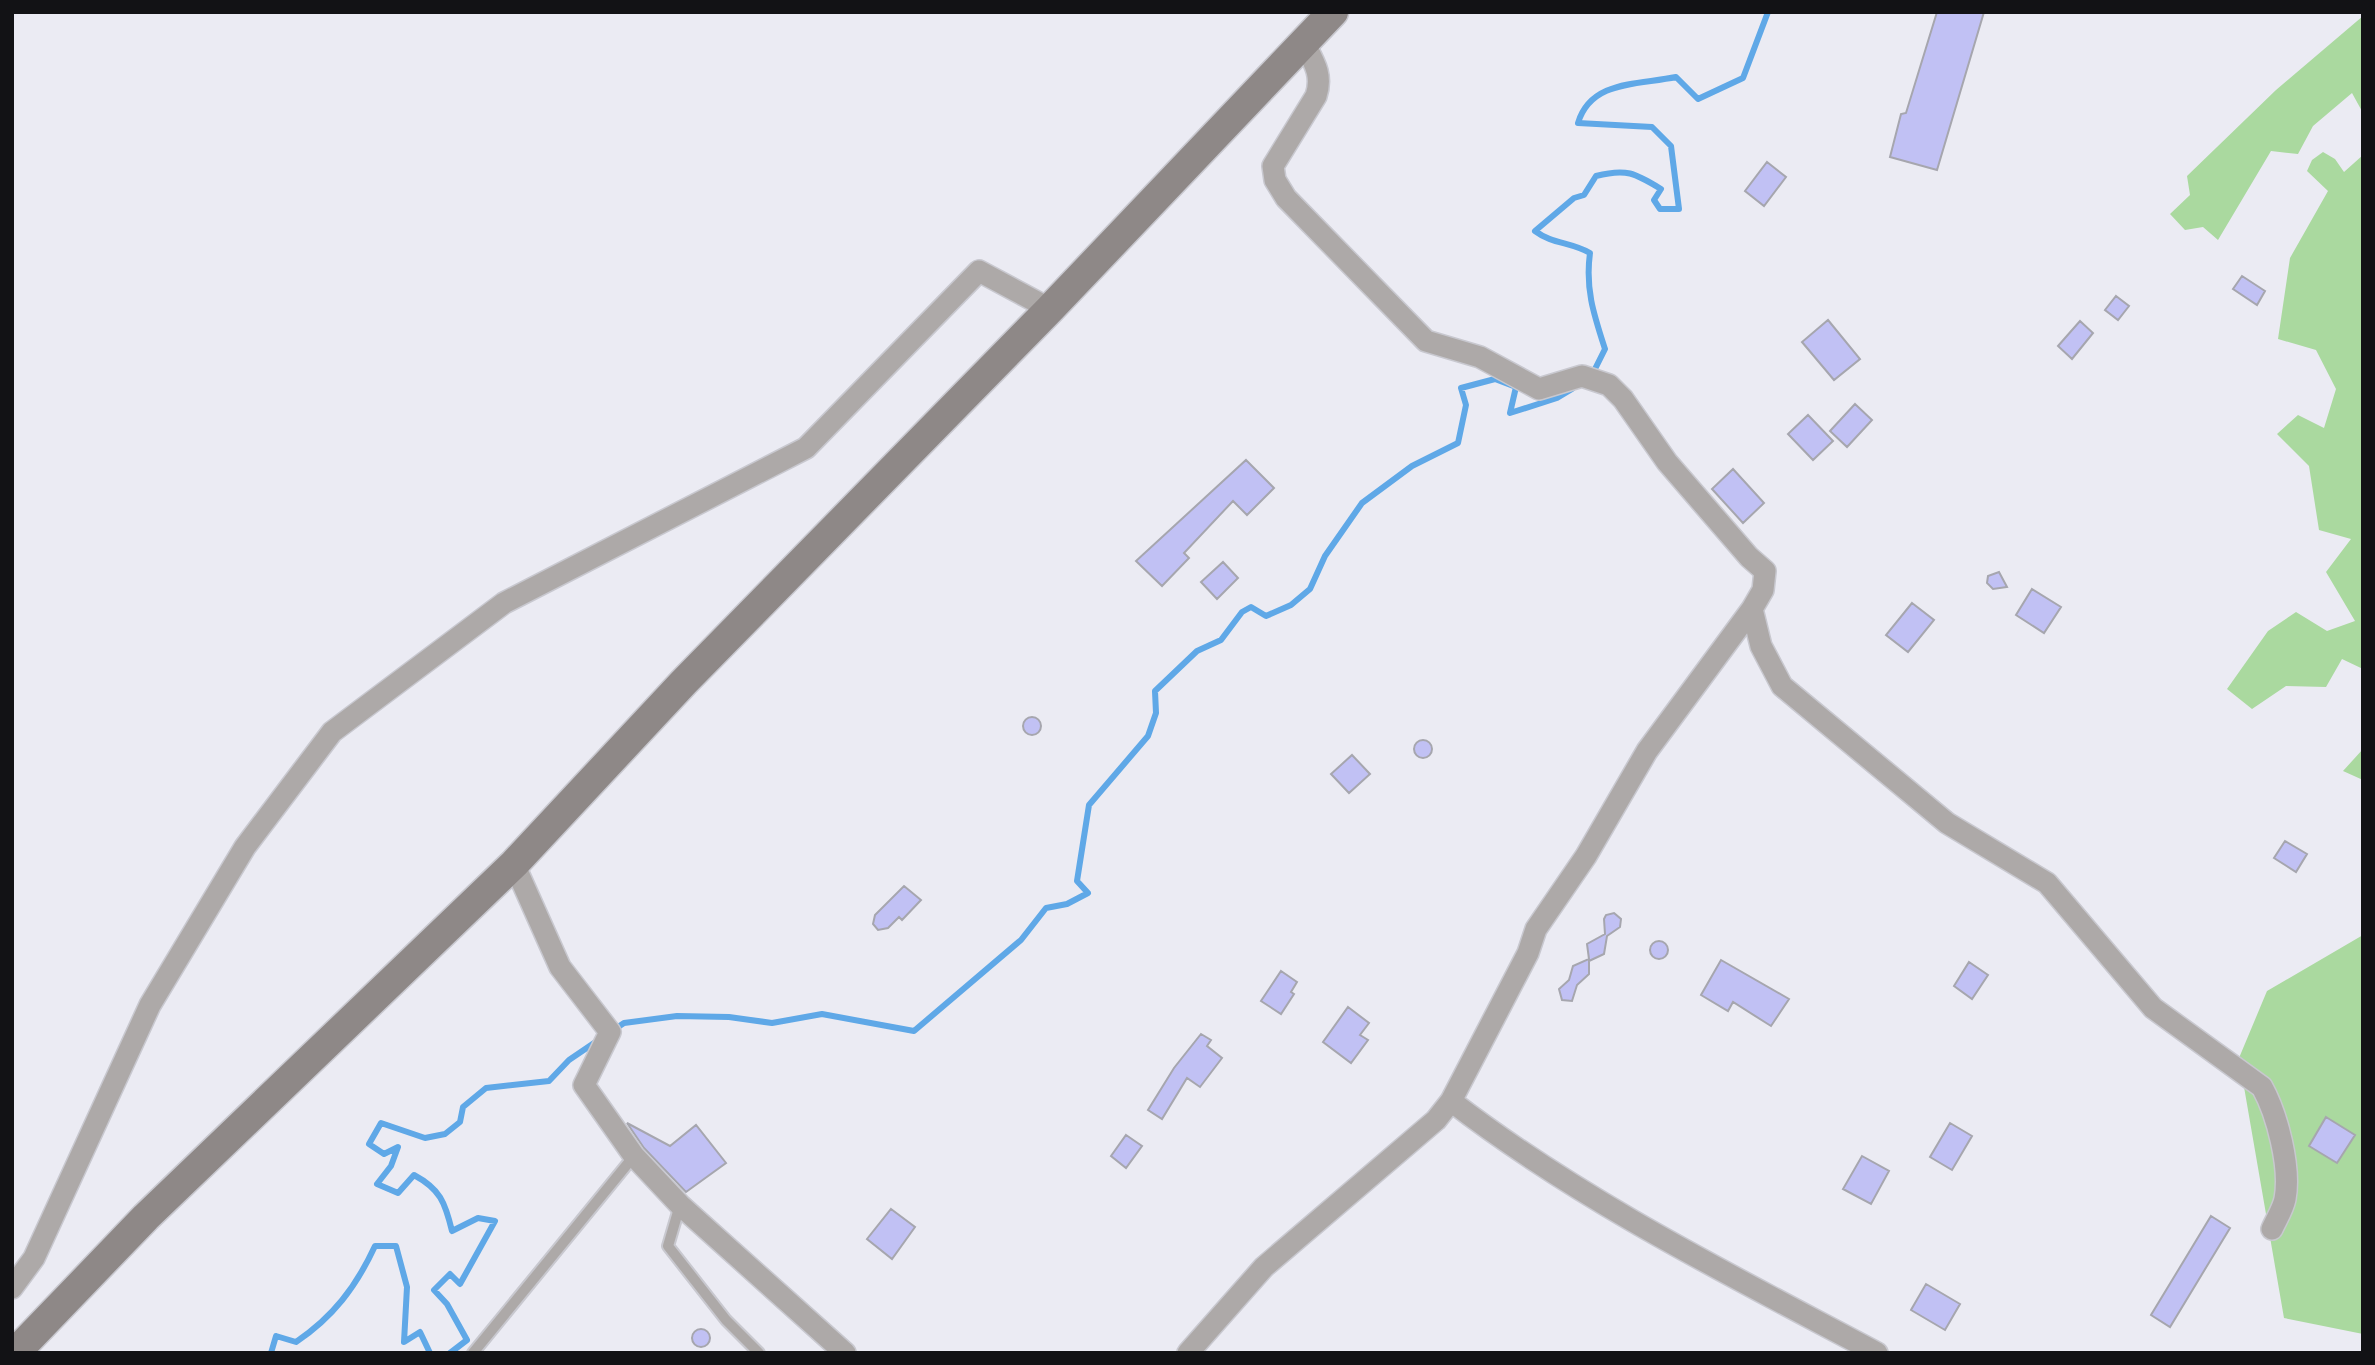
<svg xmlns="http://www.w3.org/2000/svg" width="2375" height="1365" font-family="Commissioner,sans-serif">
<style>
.green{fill:#aad99f}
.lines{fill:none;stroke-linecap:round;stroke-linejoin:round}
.stream{stroke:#5fa8e7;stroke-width:6}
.building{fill:#c1c1f4;stroke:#a6a6ae;stroke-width:2}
.service-casing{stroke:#c8c8cf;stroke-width:14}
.minor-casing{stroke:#c8c8cf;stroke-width:24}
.secondary-casing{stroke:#c8c8cf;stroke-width:33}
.service{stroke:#ada9a8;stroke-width:10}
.minor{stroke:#ada9a8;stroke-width:21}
.secondary{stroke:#8e8887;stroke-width:30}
</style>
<rect width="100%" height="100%" fill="#ebebf3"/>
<path class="green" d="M2363 16V113L2352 93 2313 126 2298 154 2271 151 2218 240 2203 227 2185 230 2170 214 2190 195 2187 176 2276 90Z
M2323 152 2335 159 2344 172 2363 155V669L2342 659 2326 687 2286 686 2252 709 2227 689 2268 631 2296 612 2327 631 2355 621 2326 572 2351 539 2319 530 2309 466 2277 434 2298 415 2324 428 2336 389 2316 350 2278 339 2290 258 2328 191 2307 171 2312 160Z
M2363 749V780L2343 771Z
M2363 935V1334L2284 1318 2239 1058 2267 991Z"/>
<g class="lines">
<path class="stream" d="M1592 375 1605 349C1594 315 1585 289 1590 253 1571 242 1552 244 1535 231L1574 198 1584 195 1596 176C1626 168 1635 173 1661 189L1654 200 1660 209H1679L1671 146 1652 127 1578 123C1591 80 1638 85 1676 77L1698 99 1743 78 1768 12
M612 1031 624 1023 677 1016 729 1017 772 1023 822 1014 914 1031 1021 940 1046 908 1067 904 1088 893 1077 881 1089 805 1148 736 1156 713 1155 691 1197 651 1221 640 1242 612 1251 607 1266 616 1291 605 1310 589 1325 556 1362 503 1412 466 1458 443 1466 405 1461 388 1495 379 1516 387 1510 413 1557 398 1572 389
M271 1353 276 1336 296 1342C333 1317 356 1287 375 1246H396L407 1287 404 1342 420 1332 430 1353
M450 1353 467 1340 447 1304 434 1290 450 1274 460 1284 495 1221 478 1218 452 1231C445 1202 440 1189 414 1175L398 1193 377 1184 391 1166 398 1147 384 1154 369 1144 381 1123 425 1138 445 1134 460 1122 463 1107 486 1088 549 1081 569 1060 597 1041"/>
</g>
<path class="building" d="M1937 12H1984L1937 170 1890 157 1901 114 1906 113Z
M1767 162 1786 177 1764 206 1745 191Z
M2242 276 2265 291 2257 305 2233 289Z
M2116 296 2129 306 2118 320 2105 310Z
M1828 320 1860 359 1834 380 1802 342Z
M2080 321 2093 333 2072 359 2058 346Z
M1855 404 1872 420 1847 447 1830 431Z
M1808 415 1833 441 1813 460 1788 434Z
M1246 460 1274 488 1247 515 1233 501 1184 553 1189 558 1162 586 1136 561Z
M1733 469 1764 503 1743 523 1712 489Z
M1223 562 1238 578 1217 599 1201 582Z
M1999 572 2007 587 1993 589 1987 583 1988 576Z
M2032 589 2061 607 2044 633 2016 615Z
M1912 603 1934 620 1908 652 1886 635Z
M1023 726a9 9 0 1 1 18 0a9 9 0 1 1-18 0Z
M1414 749a9 9 0 1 1 18 0a9 9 0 1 1-18 0Z
M1352 755 1370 774 1349 793 1331 774Z
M2285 841 2307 854 2296 872 2274 858Z
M904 886 921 900 902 920 899 917 888 928 878 930 873 924 875 915Z
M1614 913 1621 919 1620 927 1607 936 1604 954 1589 961V974L1577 985 1572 1001 1562 1000 1559 989 1569 980 1573 966 1589 959 1587 944 1605 934 1604 919 1606 915Z
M1650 950a9 9 0 1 1 18 0a9 9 0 1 1-18 0Z
M1721 960 1789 999 1771 1026 1733 1002 1728 1011 1701 995Z
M1969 962 1988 975 1972 999 1954 986Z
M1281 971 1297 982 1291 992 1294 994 1281 1014 1261 1001Z
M1348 1007 1369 1023 1360 1035 1368 1040 1351 1063 1323 1042Z
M1201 1034 1211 1040 1207 1046 1222 1058 1200 1087 1187 1078 1162 1119 1148 1110 1174 1068Z
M2326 1117 2355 1135 2337 1163 2309 1146Z
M627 1123 670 1146 696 1125 726 1163 686 1192 644 1148Z
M1950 1123 1972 1136 1952 1170 1930 1157Z
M1126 1135 1142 1146 1126 1168 1111 1156Z
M1862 1156 1889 1171 1871 1204 1843 1189Z
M891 1209 915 1227 892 1259 867 1239Z
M2211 1216 2230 1228 2170 1327 2151 1315Z
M1926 1284 1960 1304 1945 1330 1911 1310Z
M692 1338a9 9 0 1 1 18 0a9 9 0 1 1-18 0Z"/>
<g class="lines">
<defs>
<path id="service" d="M680 1205 668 1246 726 1320 759 1353
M473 1353 634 1156"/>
<path id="minor" d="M1752 609 1761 646 1782 686 1947 823 2047 883 2153 1008 2262 1087C2277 1114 2291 1167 2285 1199 2283 1209 2276 1220 2272 1229
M514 864 560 967 610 1032 584 1085 634 1156 680 1205 845 1353
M1451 1101C1581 1201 1732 1276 1877 1353
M12 1288 34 1258 150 1005 245 847 332 732 504 603 806 448 979 271 1050 309
M1188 1353 1264 1267 1436 1120 1451 1101 1528 953 1536 929 1586 856 1647 751 1752 609 1763 590 1765 571 1749 557 1667 462 1623 399 1609 385 1582 376 1539 389 1480 357 1426 341 1286 198 1275 180 1273 166 1316 96C1323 75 1314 62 1304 43"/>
<path id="secondary" d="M15 1353 146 1217 514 864 684 682 1050 309 1333 12"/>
</defs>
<use href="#service" class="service-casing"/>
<use href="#minor" class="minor-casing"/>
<use href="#secondary" class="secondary-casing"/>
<use href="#service" class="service"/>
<use href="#minor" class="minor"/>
<use href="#secondary" class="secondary"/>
</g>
<rect width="2375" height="1365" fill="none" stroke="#121215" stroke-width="28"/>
</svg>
